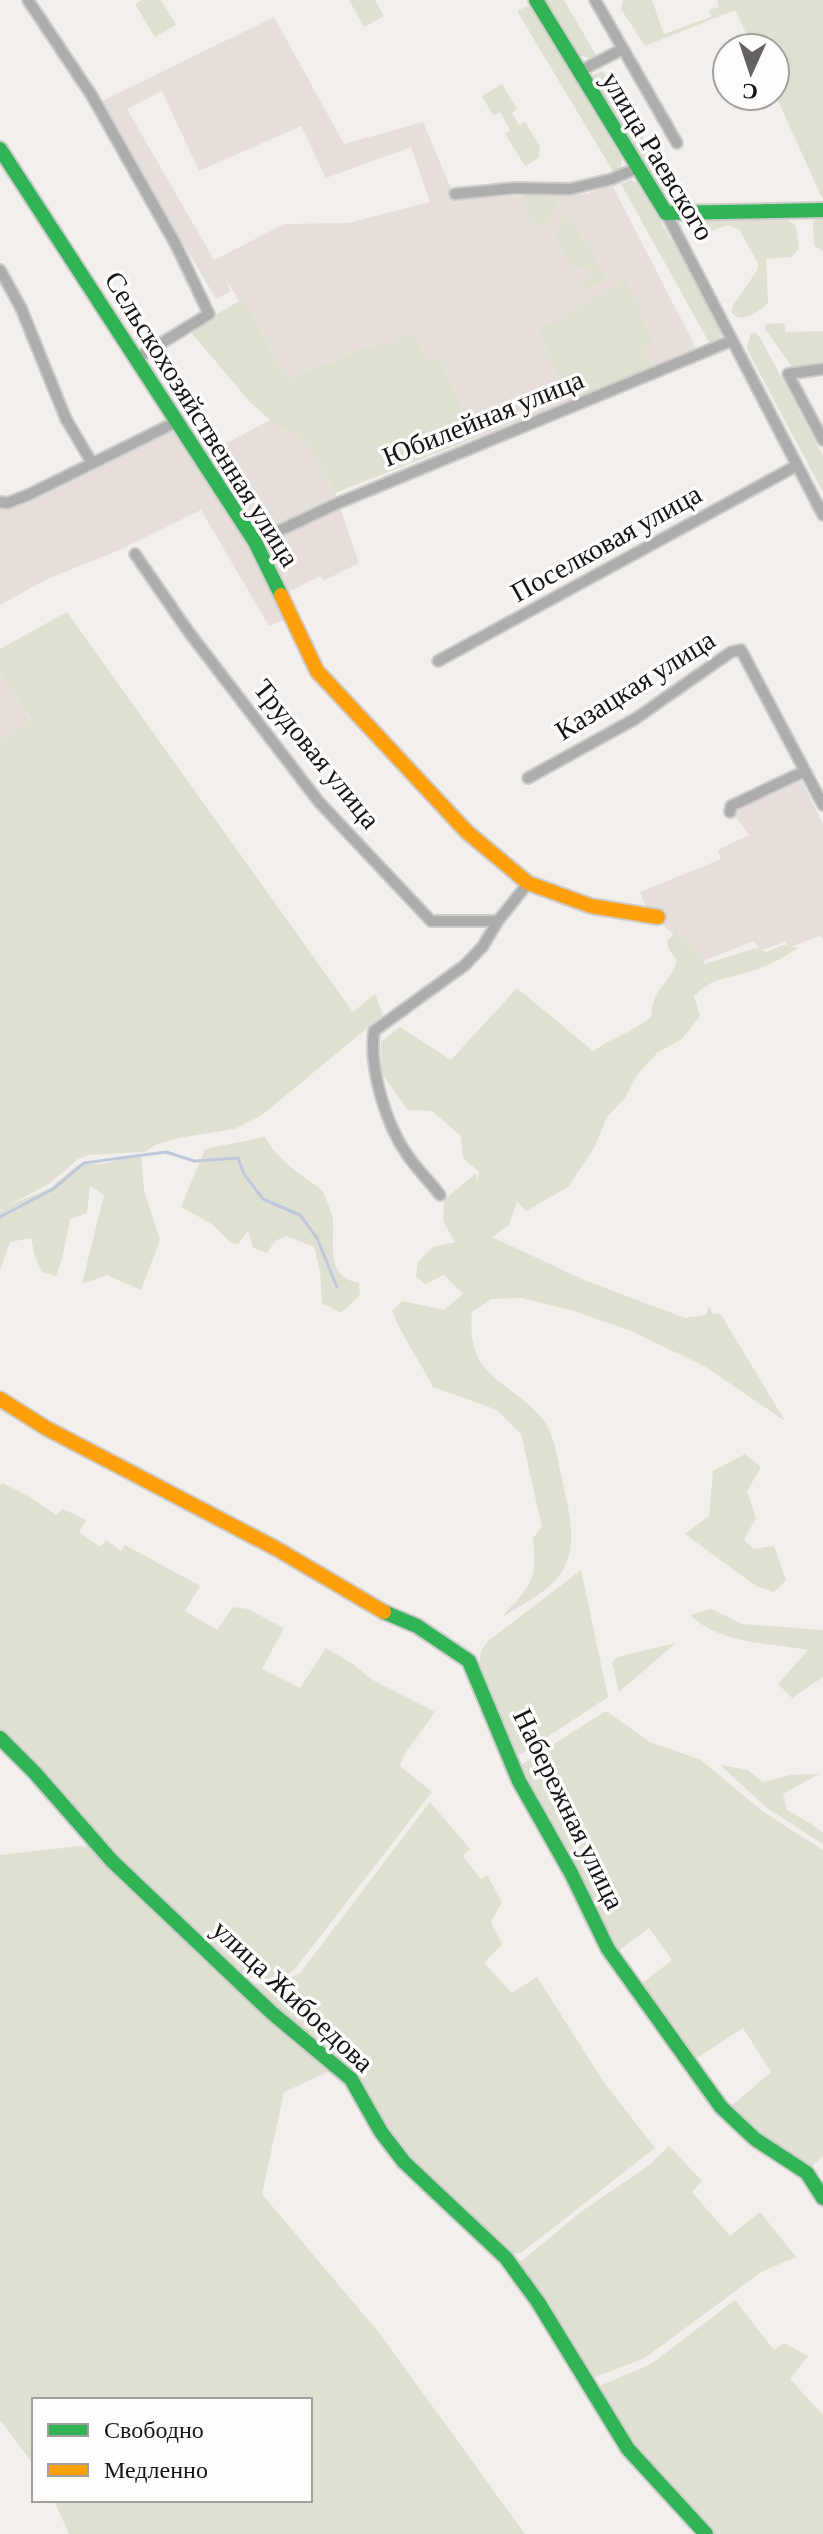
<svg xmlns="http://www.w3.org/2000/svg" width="823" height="2534" font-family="'Crimson Pro',serif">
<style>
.built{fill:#e6dfd9;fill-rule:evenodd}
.green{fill:#dfe0d2}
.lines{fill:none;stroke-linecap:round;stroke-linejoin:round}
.stream{stroke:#bec8da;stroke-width:3}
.street-casing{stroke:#cecccb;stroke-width:14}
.fast-casing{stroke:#cecccb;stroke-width:18}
.slow-casing{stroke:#cecccb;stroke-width:18}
.street{stroke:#adaeab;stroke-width:10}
.fast{stroke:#30b455;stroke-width:14}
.slow{stroke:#ff9f0a;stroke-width:14}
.labels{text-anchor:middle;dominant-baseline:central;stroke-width:7;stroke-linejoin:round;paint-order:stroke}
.street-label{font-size:28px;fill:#171514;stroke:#fefdfc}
</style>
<rect width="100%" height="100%" fill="#f2efed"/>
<path class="built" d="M274 17 344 144 423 122 455 198 586 194 612 185 697 350 654 370 643 349 653 343 563 318 540 327 559 379 571 375 581 397 475 438 439 358 427 361 381 347 378 342 287 379 243 300 239 301 226 279 231 291 216 299 100 102ZM162 91 199 171 301 126 326 178 411 147 430 202 348 223 284 224 214 260 127 109Z
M270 420 308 443 335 493 359 563 323 581 320 576 286 593 296 615 269 626 201 510 120 550 47 579 0 605V508L5 509 32 496 41 497 173 428 193 456 206 454Z
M0 672 31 721 0 741Z
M800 778 823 824V939L820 936 788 948 785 942 760 951 754 941 700 962 677 937 649 914 640 892 721 859 718 850 749 835 732 811 735 807Z"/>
<path class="green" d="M142 0H161L176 25 155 37 135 4Z
M349 0H375L384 16 364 27Z
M544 0H564L596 55 589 58 577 55Z
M623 0H652L664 34 711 17 709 10 719 7 717 0H823V200L775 94V48H753L735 10 645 46 621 9Z
M527 6 532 9 622 158 621 168 614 173 517 11Z
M603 71 674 189 662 192 591 82 593 75Z
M502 84 517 109 512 113 519 125 525 122 540 146 539 158 525 166 505 134 510 130 500 112 493 115 482 96Z
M631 180 639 184 723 329 720 339 710 344 621 184Z
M523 193 559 199 546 227 531 221Z
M566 212 607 279 584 290 580 281 590 276 586 265 574 270 555 236Z
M819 216H823V251L814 246 813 221Z
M784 217 796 226 799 249 791 257 766 259 768 303C758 312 743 324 732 313V307L758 269V263L739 229 727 225 711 231 706 226V221L710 218Z
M626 279 653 343 643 349 654 370 581 397 571 375 559 379 539 327 563 318Z
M243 299 287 379 379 342 381 347 414 334 427 361 439 358 475 438 335 493 308 443 270 420 250 402 189 330Z
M784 323 786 332 823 331V363L792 367 765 329 766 324Z
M751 333H756L761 339 823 456V492L749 353 747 347Z
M67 612 353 1012 375 994 383 1015 262 1115 234 1129 178 1138 155 1145 145 1152 89 1155 78 1159 49 1184 5 1207 50 1188 79 1164H102L141 1155 144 1190 160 1240 141 1290 107 1275 82 1284 104 1195 90 1186 87 1213 70 1219 62 1260 56 1276 42 1272 35 1257 31 1238 10 1242 0 1270V1211L4 1209H0V741L31 720 0 672V649Z
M675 932C684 938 702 955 705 964L756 948 766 952 784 945 798 948C782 959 765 967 746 973 721 980 714 977 694 996L700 1016 682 1039 657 1053 637 1075 625 1098 607 1117 594 1148 568 1187 526 1211 517 1201 509 1225 492 1237 584 1280 685 1318 706 1315 709 1306 713 1314 720 1313 785 1421 706 1367 631 1331 574 1311 521 1298 491 1299 472 1312C466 1378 506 1378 541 1417 554 1431 557 1457 561 1474 568 1511 584 1553 552 1584 538 1597 517 1607 501 1618 531 1584 537 1584 533 1538L542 1527 521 1434 497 1410 433 1387C420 1361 403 1338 392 1311L402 1301 444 1310 463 1294 444 1275 425 1284 416 1277 418 1262 433 1247 455 1242 443 1221 444 1200 476 1173 477 1185 479 1172 463 1158 461 1136 432 1111 408 1110 382 1074 381 1042 400 1027 451 1060 517 988 593 1051C612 1038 633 1032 651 1017 653 984 669 988 677 960L668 948 667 941Z
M265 1137C272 1152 290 1167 304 1177 310 1183 319 1185 323 1192 327 1201 333 1214 333 1222 334 1248 326 1277 359 1283L360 1295 341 1313 322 1303 320 1271 314 1247 286 1236 275 1241 267 1253 253 1248 248 1231 238 1244 230 1242 212 1224 181 1207 205 1149Z
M745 1454 761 1467 747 1491 756 1518 744 1540 754 1549 774 1546 786 1580 774 1592 756 1586 685 1534 709 1516 713 1471Z
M2 1483 30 1497 56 1515 63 1509 86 1520 79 1532 100 1547 106 1540 121 1551 125 1545 200 1586 185 1611 217 1630 233 1607 248 1609 284 1628 262 1669 300 1688 326 1648 353 1664 371 1679 435 1712 404 1755 400 1766 432 1792 295 1969 283 1978 271 1980 238 1976 109 1853 0 1733V1486Z
M581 1570 608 1697 523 1753 513 1757C507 1732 479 1677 480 1658 480 1651 484 1647 488 1641Z
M711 1609 742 1624 823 1630V1677L792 1698 778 1684 808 1650C769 1643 720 1644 690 1615Z
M676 1643 619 1692 612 1662 617 1657Z
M606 1711 650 1742 701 1760 762 1811 823 1850V2156L811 2167 756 2134 730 2107 771 2072 743 2028 697 2058 640 1985 672 1960 649 1928 618 1951 519 1766Z
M720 1765 748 1770 763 1782 791 1775 819 1774 783 1794 787 1810 813 1825 823 1833V1844L767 1808Z
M430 1802 470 1849 463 1856 481 1879 487 1875 502 1902 491 1922 502 1944 484 1963 512 1993 537 1977 603 2081 655 2148 521 2253 512 2254 503 2249C472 2218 437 2190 407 2157 381 2129 368 2093 344 2064L246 1983 276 1985 300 1973Z
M80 1846 92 1847 185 1940 330 2071 284 2092 262 2194 380 2334 525 2534H69L54 2500H310V2400H34V2465L0 2420V1855Z
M669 2146 702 2181 692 2192 730 2236 760 2212 796 2257 761 2272 645 2358 588 2380 513 2262 523 2260 582 2211 648 2166Z
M735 2300 774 2350 784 2343 808 2356 790 2379 823 2415V2534H712L632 2446 595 2388 651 2364Z"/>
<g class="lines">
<path class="stream" d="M0 1217 53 1189 84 1163 166 1152 194 1161 238 1158 244 1174 263 1199 300 1215 317 1238 337 1287"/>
<defs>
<path id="street" d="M28 0 92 96 176 245 209 314 137 358
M595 0 677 143
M578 72 623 49
M455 194 516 188 570 189 612 179 637 168
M666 213 823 515
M0 270 21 308 66 419 92 463
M823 369 788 374 823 440
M0 502 7 503 28 495 176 422
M255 542 336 504 731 341
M135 554 188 631 319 802 431 921H498
M438 661 796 466
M528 778 635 719 731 652 741 650 823 805
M730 812 731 806 805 771
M440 1195C430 1182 418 1170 408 1156 386 1125 369 1069 374 1031L465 965 483 946 498 921 528 883"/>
<path id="fast" d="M536 0 666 213 823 210
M0 149 255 542 281 595
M384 1612 417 1626 469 1661 519 1781 571 1873 608 1949 721 2107 755 2139 807 2173 823 2198
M0 1738 35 1773 112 1861 272 2013 351 2079 381 2132 404 2162 506 2258 538 2302 628 2449 706 2534"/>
<path id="slow" d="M281 595 317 671 467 832 528 883 591 906 658 917
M0 1399 46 1428 277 1549 384 1612"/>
</defs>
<use href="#street" class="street-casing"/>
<use href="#fast" class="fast-casing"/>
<use href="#slow" class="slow-casing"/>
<use href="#street" class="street"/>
<use href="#fast" class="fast"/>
<use href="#slow" class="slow"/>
</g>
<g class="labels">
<g class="street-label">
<text transform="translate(658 156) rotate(59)">улица Раевского</text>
<text transform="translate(483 418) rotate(-22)">Юбилейная улица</text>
<text transform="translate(202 419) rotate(58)">Сельскохозяйственная улица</text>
<text transform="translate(606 543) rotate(-29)">Поселковая улица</text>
<text transform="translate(635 685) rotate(-32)">Казацкая улица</text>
<text transform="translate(317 754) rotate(51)">Трудовая улица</text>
<text transform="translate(569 1809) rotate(64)">Набережная улица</text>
<text transform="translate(293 1996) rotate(43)">улица Жибоедова</text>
</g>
</g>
<rect x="32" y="2398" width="280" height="104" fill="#fefdfc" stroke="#a2a09f" stroke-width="2"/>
<rect x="48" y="2424" width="40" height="12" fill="#30b455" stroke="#a2a09f" stroke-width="2"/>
<text x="104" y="2438" font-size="24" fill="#171514">Свободно</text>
<rect x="48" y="2464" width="40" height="12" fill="#ff9f0a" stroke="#a2a09f" stroke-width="2"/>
<text x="104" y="2478" font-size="24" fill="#171514">Медленно</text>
<g transform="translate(751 72) rotate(183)"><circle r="38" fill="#fefdfc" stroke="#a2a09f" stroke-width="2"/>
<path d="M0-6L14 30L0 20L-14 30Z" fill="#646160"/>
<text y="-12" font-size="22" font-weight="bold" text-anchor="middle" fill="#171514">С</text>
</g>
</svg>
